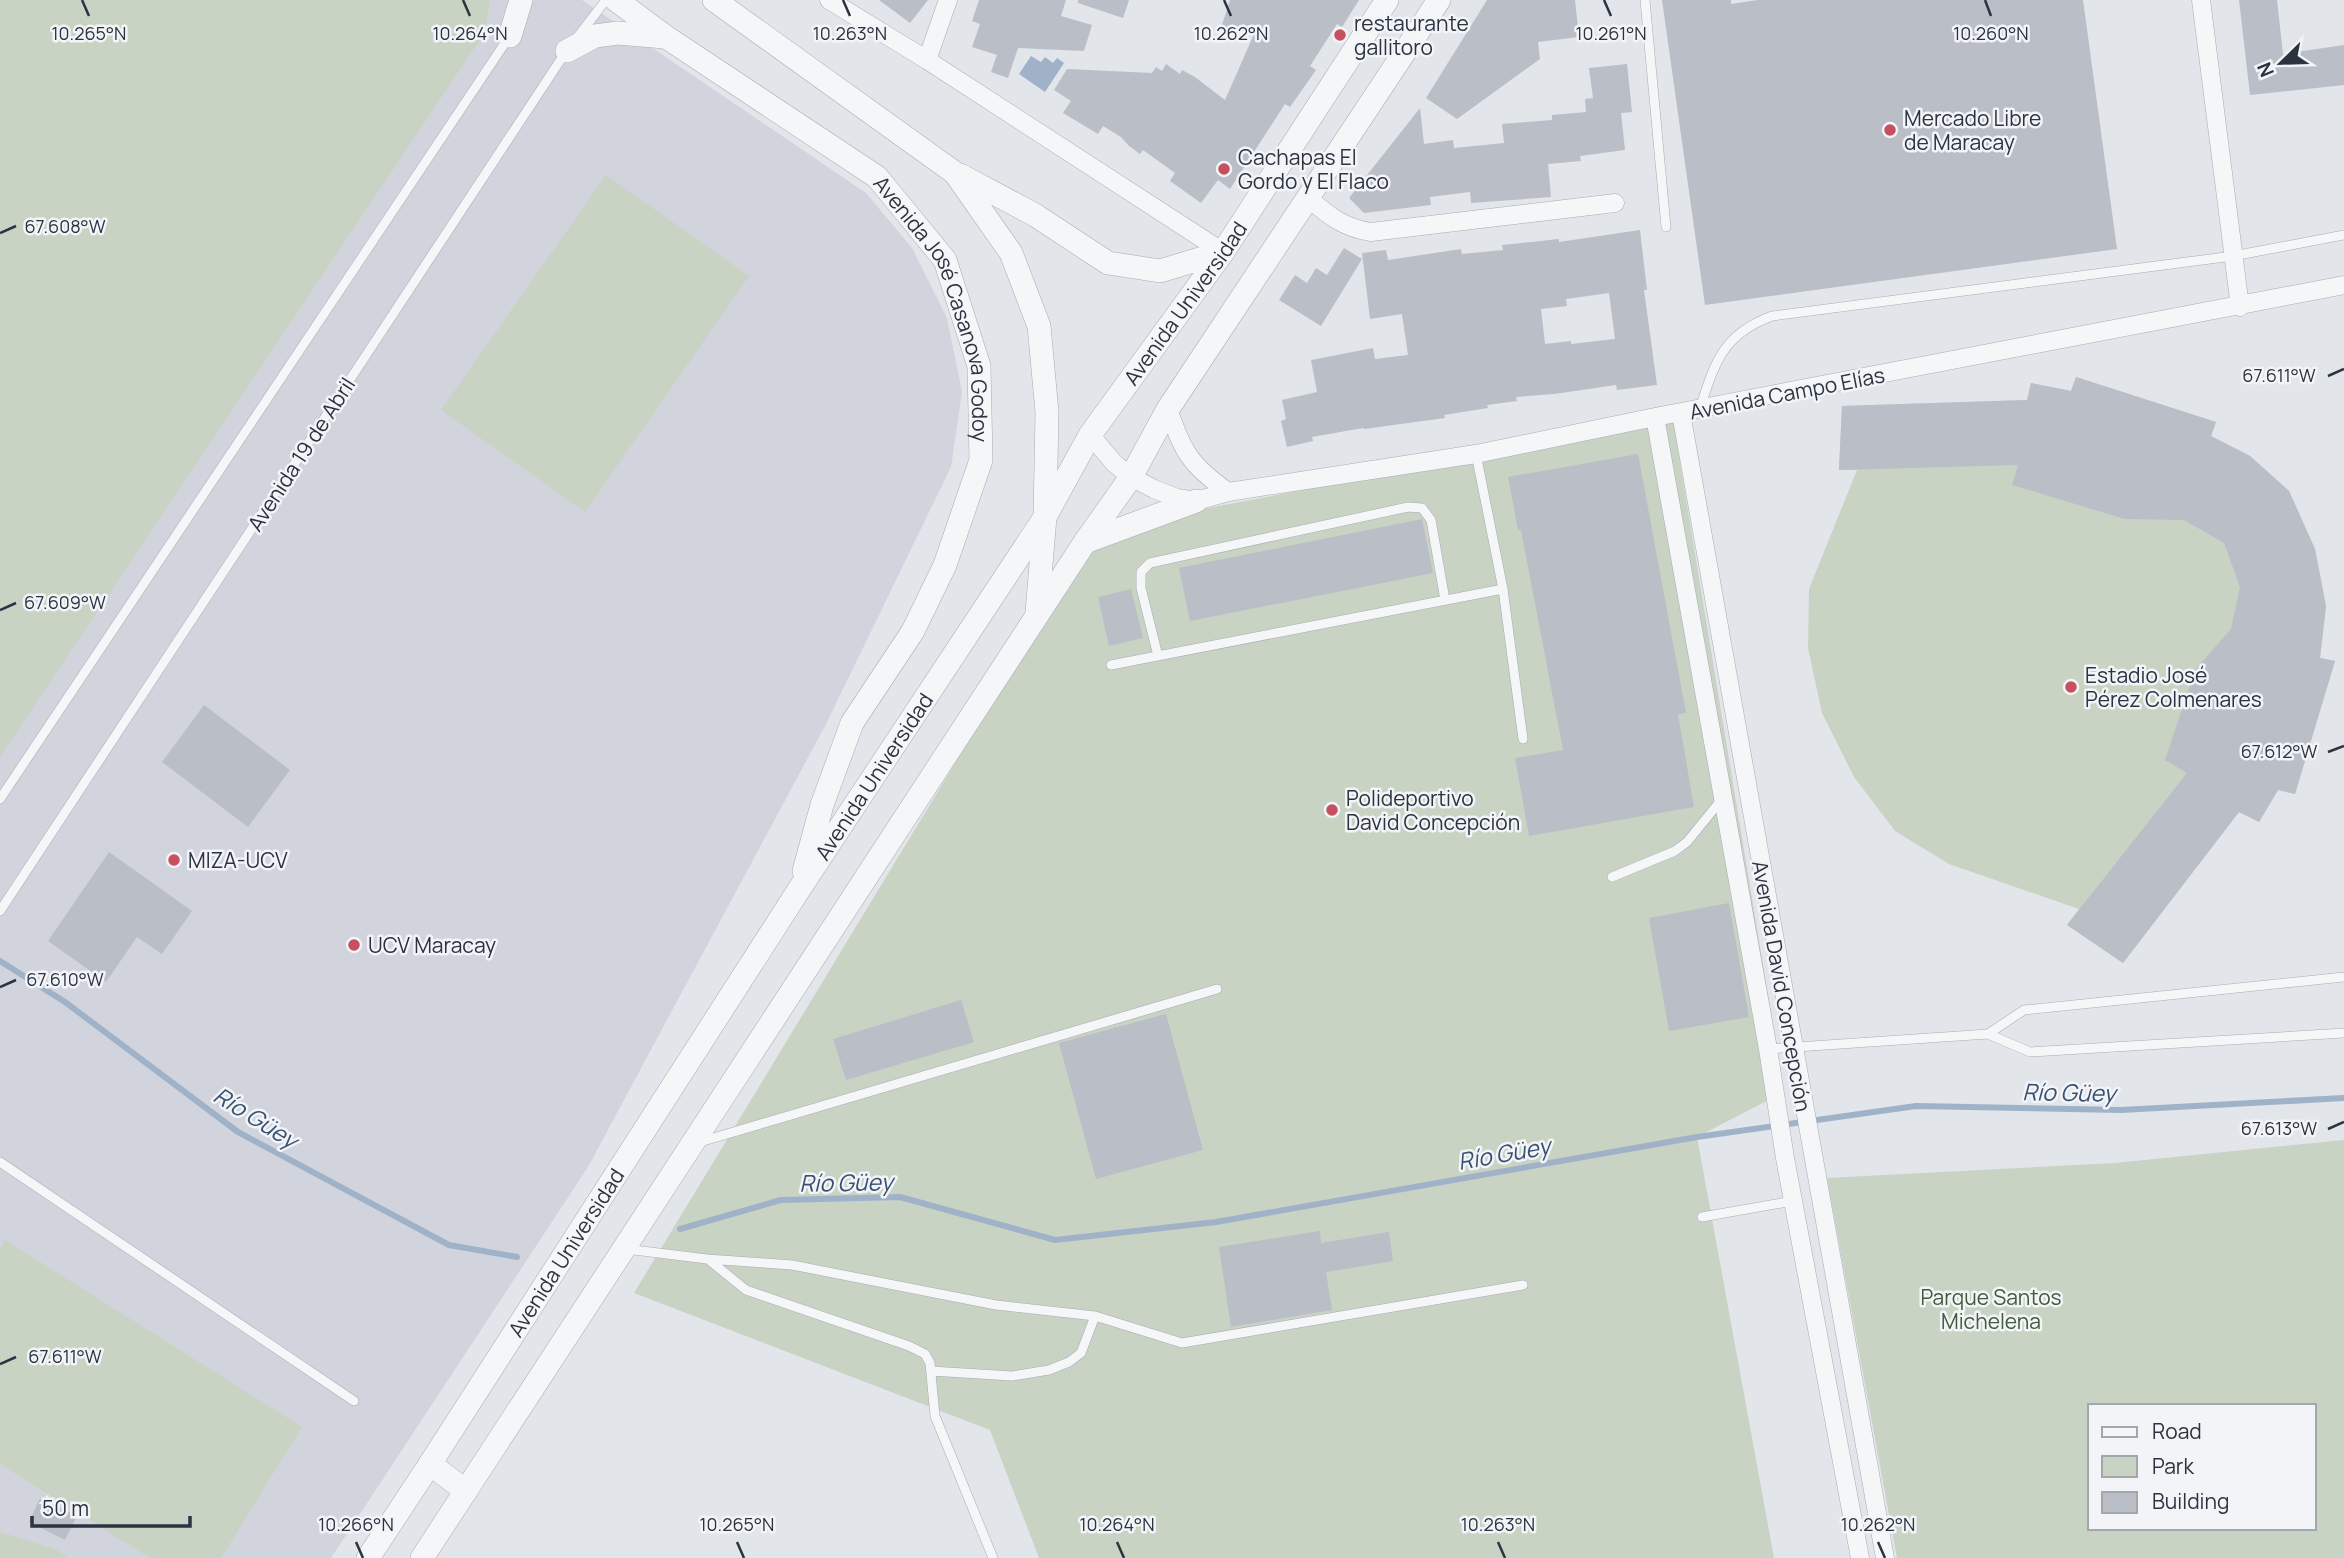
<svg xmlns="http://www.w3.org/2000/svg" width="2344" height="1558" font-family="Manrope,sans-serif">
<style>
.built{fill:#d1d4dc}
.green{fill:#c8d3c4;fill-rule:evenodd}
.water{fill:#a0b2c7}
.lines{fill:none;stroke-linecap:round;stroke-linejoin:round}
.stream{stroke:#a0b2c7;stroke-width:6}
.building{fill:#babec6;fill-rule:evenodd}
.service-casing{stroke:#a7acb4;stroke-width:10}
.minor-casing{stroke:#a7acb4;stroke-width:19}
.tertiary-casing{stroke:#a7acb4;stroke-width:24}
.service{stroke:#f5f6f8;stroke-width:9}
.minor{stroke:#f5f6f8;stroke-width:18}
.tertiary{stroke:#f5f6f8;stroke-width:23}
.ticks{fill:none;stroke:#2b3341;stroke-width:2.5}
.poi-dot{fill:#c65060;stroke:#f2f4f7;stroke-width:2.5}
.labels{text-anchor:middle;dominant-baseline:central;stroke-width:5;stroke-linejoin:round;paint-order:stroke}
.poi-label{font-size:21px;fill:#2b3341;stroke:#f2f4f7;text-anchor:start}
.street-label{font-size:21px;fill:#2b3341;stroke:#f2f4f7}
.park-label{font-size:21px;fill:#3f5c3a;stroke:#f2f4f7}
.water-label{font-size:23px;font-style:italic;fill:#385172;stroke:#f2f4f7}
.ticks-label{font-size:18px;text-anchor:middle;fill:#2b3341;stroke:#f2f4f7;stroke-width:5;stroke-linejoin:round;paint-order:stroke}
</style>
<rect width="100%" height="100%" fill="#e2e5ea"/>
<path class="built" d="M0 0H582L866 193 912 248 947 318 962 392 951 467 826 724 588 1167 331 1558H0Z"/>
<path class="green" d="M0 0H490L485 32 0 757Z
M606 175 749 276 585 512 441 410Z
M2076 377 2216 422 2211 436 2250 456 2289 491 2315 549 2326 606 2320 658 2335 661 2295 794 2278 790 2259 822 2239 812 2123 963 2067 925 2079 909 1949 864 1895 831 1854 777 1822 713 1808 648 1809 589 1857 470H1839L1842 406 2027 400 2031 383 2071 391Z
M1673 420 1784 1092 1697 1137 1774 1558H1039L990 1430 634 1293 1097 529Z
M2344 1140V1558H1897L1827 1178 2115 1163ZM2090 1406H2314V1528H2090Z
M5 1240 302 1427 221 1558H150L0 1464V1249Z
M0 1532 58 1550 68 1558H0Z"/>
<path class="water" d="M1031 56 1041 62 1045 57 1053 63 1057 58 1064 63 1045 92 1019 74Z"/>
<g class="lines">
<path class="stream" d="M0 961 65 1002 238 1132 449 1245 517 1257
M680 1229 781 1200 900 1197 1055 1240 1216 1222 1697 1137 1916 1106 2121 1110 2344 1098"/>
</g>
<path class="building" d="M879 0H928L910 23Z
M979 0H1066L1061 16 1092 25 1084 51 1018 48 1008 78 991 72 997 55 972 47 980 24 972 21Z
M1078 0H1129L1123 18 1078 3Z
M1230 0H1359L1342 27 1337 24 1310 66 1316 70 1290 107 1285 104 1230 189 1218 180 1201 203 1170 181 1175 173 1143 150 1140 154 1129 146 1121 137 1103 126 1098 134 1063 113 1071 101 1054 90 1067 69 1152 73 1156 67 1162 71 1166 64 1180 74 1182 70 1195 77 1225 100 1258 25 1221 28Z
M1487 0H1575L1579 37 1538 42 1540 59 1457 119 1426 98Z
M1662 0H1731V4L1758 0H2083L2117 249 1705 305Z
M2239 0H2277L2283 54 2344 45V85L2250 95Z
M1627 64 1632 112 1621 113 1625 150 1580 156 1581 161 1548 164 1551 197 1471 203 1470 192 1430 197 1431 205 1364 213 1349 198 1420 108 1424 144 1453 140 1454 148 1504 143 1502 124 1552 120V115L1586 112 1585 99 1593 98 1589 68Z
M1640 230 1647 290H1644L1657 385 1617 390 1616 385 1554 394 1516 397 1517 401 1487 405 1488 408 1444 415 1445 418 1364 429 1363 428 1312 437 1313 441 1287 447 1281 421 1286 419 1282 400 1317 392 1311 360 1373 348 1375 359 1408 355 1402 314 1370 319 1362 253 1386 250 1388 260 1461 249 1462 254 1503 250 1502 245 1559 239V242ZM1609 293 1615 339 1571 344V341L1545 344 1541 309 1567 306 1566 299Z
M1344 248 1362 259 1321 326 1279 300 1295 275 1307 283 1316 268 1327 275Z
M2076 377 2216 422 2211 436 2250 456 2289 491 2315 549 2326 606 2320 658 2335 661 2295 794 2278 790 2259 822 2239 812 2123 963 2067 925 2187 773 2165 760 2195 670 2231 629 2240 587 2224 543 2184 520 2125 519 2012 485 2018 465 1839 470 1842 406 2027 400 2031 383 2071 391Z
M1638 454 1686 713 1678 714 1694 807 1529 836 1515 758 1563 750 1521 530H1518L1508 477Z
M1422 519 1433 573 1190 621 1179 568Z
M1131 589 1143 638 1109 646 1098 597Z
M204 705 290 770 248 827 162 762Z
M109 852 192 911 162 954 137 937 106 982 48 941Z
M1729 903 1749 1017 1669 1031 1649 918Z
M961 1000 974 1042 846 1080 833 1039Z
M1166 1014 1203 1150 1096 1179 1059 1043Z
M1320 1231 1321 1243 1389 1232 1393 1261 1326 1272 1332 1310 1231 1327 1219 1247Z
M40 1498 77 1516 65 1540 29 1522Z"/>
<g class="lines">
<defs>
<path id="service" d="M1645 0 1666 227
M576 39 606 0
M1700 408C1715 362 1723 334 1772 316L2233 256 2344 235
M1476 454 1503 589 1523 739
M1158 656 1141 588V572L1150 563 1408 507 1422 508 1431 520 1445 600
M1111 665 1503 589
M0 799 509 37
M1612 877 1675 851 1687 842 1722 799
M0 911 567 50
M1988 1034 2024 1010 2344 977
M1768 1049 1988 1034 2030 1052 2344 1033
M700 1142 1217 989
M0 1162 354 1401
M1702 1217 1793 1201
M626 1249 707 1259 792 1265 996 1305 1095 1316 1182 1343 1523 1285
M709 1260 746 1290 909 1346 925 1354 930 1363 935 1416 993 1558
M931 1371 1012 1376 1049 1370 1069 1362 1081 1353 1095 1316"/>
<path id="minor" d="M829 0 927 60 1223 252
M2201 0 2240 307
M927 60 948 0
M1307 197C1328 215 1343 228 1371 232L1615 203
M1168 409C1184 453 1189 464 1228 492
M1681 413 1885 1558
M1655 417 1768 1049 1785 1158 1860 1558
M1090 435 1115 464 1131 477 1154 489 1177 498 1196 501 1228 492 1476 454 1655 417 2344 285"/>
<g id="tertiary">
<path id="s1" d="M616 0 666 37 877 177 945 260 979 366 981 460 945 565 913 631 852 723 822 805 804 871"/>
<path d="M714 0 955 173 1011 253 1039 326 1047 412 1045 517 1037 612"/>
<path d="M510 36 521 0"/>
<path d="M567 51 595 36 618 33 665 37"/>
<path d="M960 175 1035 215 1108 263 1160 271 1223 252"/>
<path d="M1085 542 1196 501"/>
<path d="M430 1464 466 1491"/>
<path id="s2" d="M368 1558 430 1464 800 888 1045 517 1090 435 1223 252 1387 0"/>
<path d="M422 1558 1085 542 1131 477 1168 409 1439 0"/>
</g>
</defs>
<use href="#service" class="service-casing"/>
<use href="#minor" class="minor-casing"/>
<use href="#tertiary" class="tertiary-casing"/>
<use href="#service" class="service"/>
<use href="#minor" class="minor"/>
<use href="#tertiary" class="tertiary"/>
</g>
<path class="ticks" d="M82 0 89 16M463 0 470 16M843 0 850 16M1224 0 1231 16M1604 0 1611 16M1985 0 1991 16M0 233 16 226M2328 376 2344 369M0 610 16 603M2328 752 2344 746M0 987 16 980M2328 1129 2344 1122M0 1364 16 1357M356 1542 363 1558M737 1542 744 1558M1117 1542 1124 1558M1498 1542 1505 1558M1878 1542 1885 1558"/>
<g class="poi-dot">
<circle cx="1340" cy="35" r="7"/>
<circle cx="1890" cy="130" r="7"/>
<circle cx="1224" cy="169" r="7"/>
<circle cx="2071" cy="687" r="7"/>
<circle cx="1332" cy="810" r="7"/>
<circle cx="174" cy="860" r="7"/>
<circle cx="354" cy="945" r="7"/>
</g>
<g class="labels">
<g class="poi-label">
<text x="1354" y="23">restaurante<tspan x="1354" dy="24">gallitoro</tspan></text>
<text x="1904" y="118">Mercado Libre<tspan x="1904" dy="24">de Maracay</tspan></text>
<text x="1238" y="157">Cachapas El<tspan x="1238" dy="24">Gordo y El Flaco</tspan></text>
<text x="2085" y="675">Estadio José<tspan x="2085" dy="24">Pérez Colmenares</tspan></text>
<text x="1346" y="798">Polideportivo<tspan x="1346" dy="24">David Concepción</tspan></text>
<text x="188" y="860">MIZA-UCV</text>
<text x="368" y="945">UCV Maracay</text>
</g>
<g class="street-label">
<text stroke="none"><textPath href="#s2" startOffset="1498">Avenida Universidad</textPath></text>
<text stroke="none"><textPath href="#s1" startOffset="464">Avenida José Casanova Godoy</textPath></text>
<text transform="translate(1787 393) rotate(-11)">Avenida Campo Elías</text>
<text transform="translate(301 454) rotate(-57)">Avenida 19 de Abril</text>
<text stroke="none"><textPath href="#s2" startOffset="931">Avenida Universidad</textPath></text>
<text transform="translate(1782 986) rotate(80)">Avenida David Concepción</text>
<text stroke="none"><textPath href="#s2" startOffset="364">Avenida Universidad</textPath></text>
</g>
<g class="park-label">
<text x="1991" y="1297">Parque Santos<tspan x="1991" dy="24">Michelena</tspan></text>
</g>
<g class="water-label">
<text transform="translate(2069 1092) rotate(1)">Río Güey</text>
<text transform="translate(256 1117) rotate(32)">Río Güey</text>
<text transform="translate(1504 1153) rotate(-10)">Río Güey</text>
<text transform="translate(846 1182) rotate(-1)">Río Güey</text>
</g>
</g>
<g class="ticks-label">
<text x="89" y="40">10.265°N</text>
<text x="470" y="40">10.264°N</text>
<text x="850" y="40">10.263°N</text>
<text x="1231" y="40">10.262°N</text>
<text x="1611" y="40">10.261°N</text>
<text x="1991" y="40">10.260°N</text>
<text x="65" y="233">67.608°W</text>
<text x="2279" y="382">67.611°W</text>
<text x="65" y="609">67.609°W</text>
<text x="2279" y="758">67.612°W</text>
<text x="65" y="986">67.610°W</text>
<text x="2279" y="1135">67.613°W</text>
<text x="65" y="1363">67.611°W</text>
<text x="356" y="1531">10.266°N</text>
<text x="737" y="1531">10.265°N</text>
<text x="1117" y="1531">10.264°N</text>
<text x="1498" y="1531">10.263°N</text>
<text x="1878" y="1531">10.262°N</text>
</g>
<rect x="2088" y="1404" width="228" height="126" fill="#f2f4f7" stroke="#a2a7ae" stroke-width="2"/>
<rect x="2102" y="1427" width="35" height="10" fill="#f5f6f8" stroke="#a2a7ae" stroke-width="2"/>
<text x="2152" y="1439" font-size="21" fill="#2b3341">Road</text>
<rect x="2102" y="1456" width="35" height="21" fill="#c8d3c4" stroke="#a2a7ae" stroke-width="2"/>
<text x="2152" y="1474" font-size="21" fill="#2b3341">Park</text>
<rect x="2102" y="1492" width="35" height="21" fill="#babec6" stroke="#a2a7ae" stroke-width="2"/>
<text x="2152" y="1509" font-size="21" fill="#2b3341">Building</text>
<g transform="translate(2281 63) rotate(247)" stroke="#f2f4f7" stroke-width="5" paint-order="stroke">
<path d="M0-5L12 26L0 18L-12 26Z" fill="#2b3341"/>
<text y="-10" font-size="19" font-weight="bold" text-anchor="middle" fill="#2b3341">N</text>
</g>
<path d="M32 1516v10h158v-10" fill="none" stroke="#2b3341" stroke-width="3.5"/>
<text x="42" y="1516" font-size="21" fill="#2b3341" stroke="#f2f4f7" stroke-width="5" paint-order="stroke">50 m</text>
</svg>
